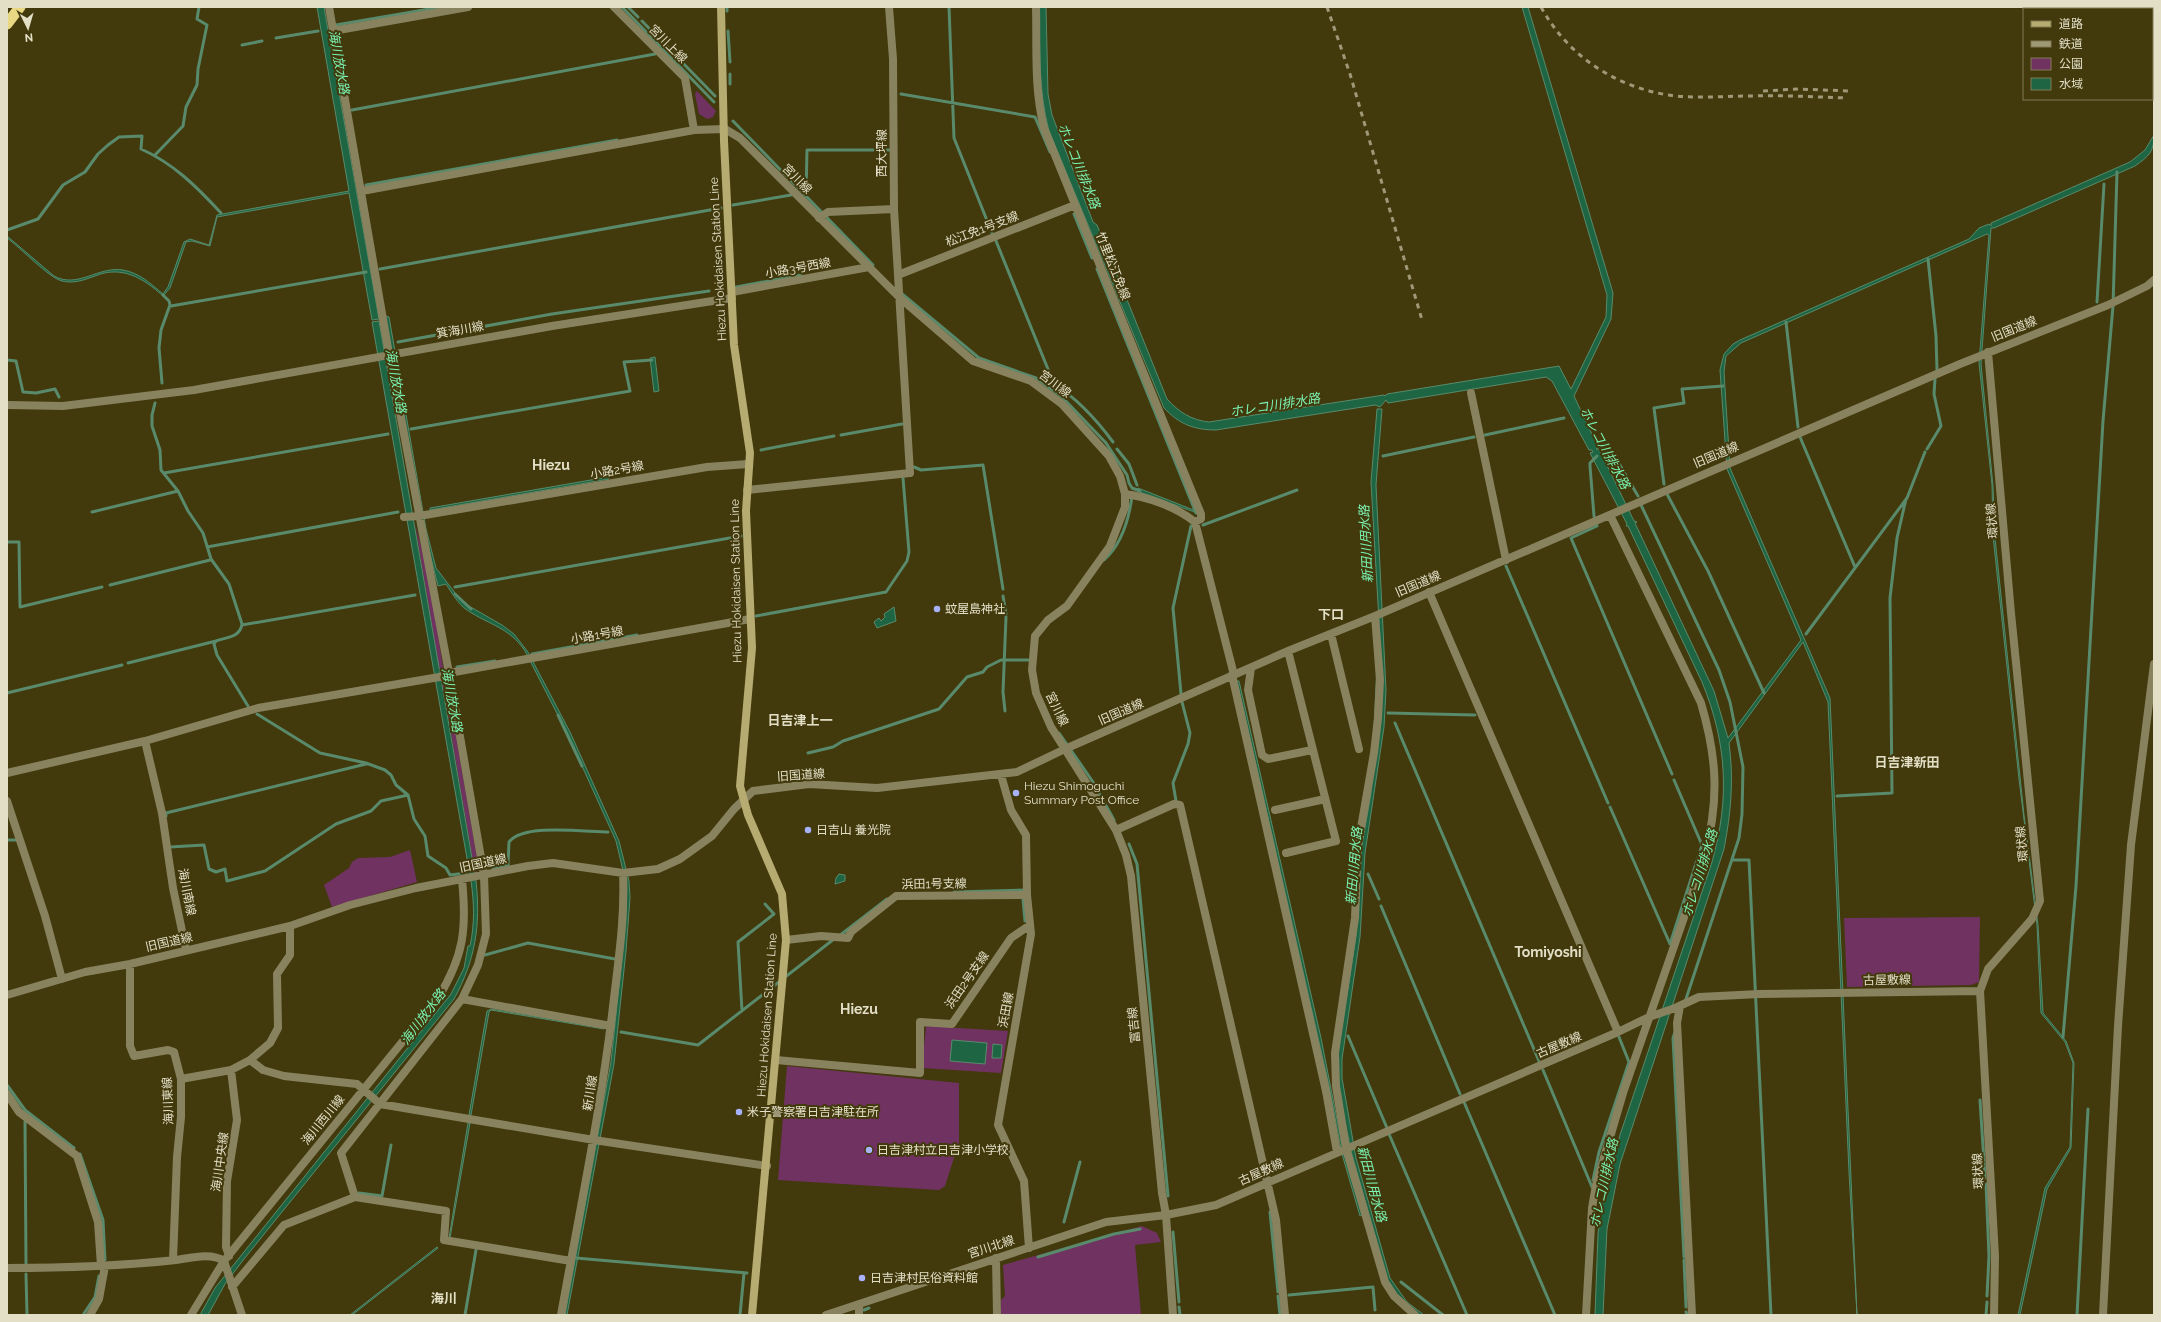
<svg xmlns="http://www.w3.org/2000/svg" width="2161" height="1322" font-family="Raleway,'Noto Sans JP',sans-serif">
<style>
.green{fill:#703260}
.water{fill:#1e6643;stroke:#598a6b}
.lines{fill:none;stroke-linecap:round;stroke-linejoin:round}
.stream{stroke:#598a6b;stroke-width:3}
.minor{stroke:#89825f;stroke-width:8}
.tertiary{stroke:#89825f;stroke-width:8}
.secondary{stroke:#b6ab71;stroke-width:8}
.trunk{stroke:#e8d884;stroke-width:11}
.rail{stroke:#9f9978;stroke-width:3;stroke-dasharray:5 5;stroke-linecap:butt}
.poi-dot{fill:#a7b1fc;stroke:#42390c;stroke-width:1.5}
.labels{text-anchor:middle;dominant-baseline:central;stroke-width:4;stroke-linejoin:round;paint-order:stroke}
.street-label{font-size:12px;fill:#e3dfc7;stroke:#42390c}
.poi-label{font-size:12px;fill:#e3dfc7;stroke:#42390c;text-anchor:start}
.water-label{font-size:13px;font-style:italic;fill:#7af4b4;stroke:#42390c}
.neighbourhood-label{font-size:13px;font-weight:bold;fill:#e3dfc7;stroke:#42390c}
.quarter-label{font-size:14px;font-weight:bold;fill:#e3dfc7;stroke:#42390c}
</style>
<rect width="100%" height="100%" fill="#42390c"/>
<path class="green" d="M697 91 716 111 713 117 707 119 699 114 695 94Z
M415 524 427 568 444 673H440Z
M446 679 479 869 475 873 442 680Z
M410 850 417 882 332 907 324 885 349 868 352 862 358 858 390 857Z
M1980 917 1979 982 1971 985 1847 987 1844 918Z
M926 1026 1008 1031 1001 1073 922 1068Z
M787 1066 959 1083V1142L945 1186 939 1190 778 1180Z
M1142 1226 1157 1233 1161 1242 1135 1245 1141 1315H1001V1300L1005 1296 1003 1265Z"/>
<path class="water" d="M317 7H324L379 319 372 320 349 193 217 217 210 246 192 241 186 242 170 288 163 296C143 278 122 265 95 276 84 280 74 284 62 281 49 278 21 248 7 238V236L54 276C78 289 98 266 123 270 140 273 151 284 163 294L168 287 184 242 190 239 209 245 217 215 349 191Z
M1039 7H1046L1048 94 1052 115 1093 222 1097 225 1167 399C1179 412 1191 420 1209 422L1384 395 1385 396 1387 394 1559 366 1571 389 1606 317 1607 295 1522 7H1528L1613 293 1611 319 1574 396 1598 447 1596 449H1599L1634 521 1637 522 1635 523 1714 691 1728 738 1801 640 1727 469 1720 370 1724 354 1733 344 1740 340 1969 239 1979 228 1989 224 1991 226V223L2130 162 2145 150 2154 135C2154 152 2149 156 2135 166L1994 228H1991L1981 364 1993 486 1995 538 2024 815 2038 925 2043 1013 2066 1041 2074 1063 2071 1148 2047 1189 2020 1315H2018L2045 1188 2070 1147 2073 1063 2065 1042 2041 1013 2037 925 2019 779 1993 536 1992 485 1979 363 1989 235 1987 234 1741 343 1726 356 1724 372 1730 468 1830 698 1857 1315 1849 1172 1828 702 1803 642 1729 743C1734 779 1731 813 1724 849L1620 1164 1607 1229 1603 1315H1595L1598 1234 1601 1210 1620 1135 1712 862C1730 798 1727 743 1702 682L1628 526H1626L1627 524 1590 453 1593 452 1592 450H1589L1552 381 1546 377 1388 403 1386 400 1380 407 1375 405 1216 430C1194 430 1179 424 1164 408L1049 131C1038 90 1040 48 1039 7Z
M385 316 389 317 426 529 436 568 462 602 502 625 514 634 528 652 570 732 619 841 629 881 630 898 626 951 614 1064 567 1315H565L611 1062 626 919V883L616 841 567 733 525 651C509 627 489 625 467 610 458 604 452 593 446 584L438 586 422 522Z
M379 321 476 881C481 925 475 961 454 999L244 1259 225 1284 208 1315H200L215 1288 451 994 464 968 468 946H470C475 923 474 902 471 881L372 322Z
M655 357 659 391 654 392 650 358Z
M1377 409H1382L1376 485 1386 690 1384 727 1365 853 1360 937 1342 1059V1078L1356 1158 1390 1278 1407 1302 1424 1315H1418L1404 1304 1389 1285 1351 1151 1339 1093 1337 1059 1356 936 1361 851 1371 793 1379 621 1371 482Z
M608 477 609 479 430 510V508Z
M1138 488 1196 511 1197 513 1137 491Z
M894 607 896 621 877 628 874 622 879 618 881 621 885 617 884 614Z
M1237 681H1239L1321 1038 1344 1155 1362 1215 1360 1216 1342 1154 1329 1086Z
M839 874 845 875V881L835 884 836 878Z
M491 1009 605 1028 604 1029 491 1010 489 1012 471 1115H469L487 1011Z
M952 1040 987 1043 985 1064 950 1061Z
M993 1044 1002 1045 1001 1058H992Z
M468 1123H470L450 1238H449Z
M437 1247 438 1248 352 1315H350Z"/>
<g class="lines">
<path class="stream" d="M622 7 714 102
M628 7 638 17
M727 7V11
M949 7 954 138 992 233
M642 21 715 96
M336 25 441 7
M728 31 730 62
M276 38 318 31
M242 45 262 41
M730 74V84
M901 94 1035 117 1050 152
M352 110 655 54
M733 121 873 265
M155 155 183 126 186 107 197 85 198 69 207 25 197 19 199 7
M366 185 617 140
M806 197 807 150H889
M733 205 791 195
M1074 214 1092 258
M7 230 38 219 63 185 85 172 98 154 108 145 119 137 142 136 141 149C173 163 197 187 221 213
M996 241 1054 384C1078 399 1096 419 1113 442
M1928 259 1936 336 1937 370
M380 269 721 208
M1097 269 1196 513
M736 287 801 275
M901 293 979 358 1036 378 1062 397 1106 443 1127 475 1129 483 1132 488 1140 491
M2097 302 2104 184
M171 306 366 272
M1786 322 1798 427
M398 342 552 314 709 291
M7 360 16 361 23 392 36 393 55 389 59 397
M162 383 159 348 161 330 170 305 169 301 163 295
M155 403 152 415V426L160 450 161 470 178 491 188 511 203 533 211 559 229 584 242 624C240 638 226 637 216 641L214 644 217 655 248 706
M411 429 630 391 624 362 652 360
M841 435 902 424
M1485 435 1564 418
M1800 437 1855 567
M1607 443 1638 496
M1117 449 1129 464 1137 485
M1927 449 1941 426 1934 394 1935 379
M761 450 834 436
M1383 456 1474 437
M1597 456 1590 463V466L1594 516 1597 526 1571 538 1672 774
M914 467 921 470 983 465 1003 589
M164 473 388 434
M1664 484 1654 408 1684 403 1682 389 1723 386
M1667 494 1708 571 1764 693
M1641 505 1719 670 1730 702 1743 767 1742 814 1739 838 1685 1002
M92 512 178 491
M1203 525 1297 490
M7 542H19L20 607 102 587
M207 547 398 512
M1104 560C1122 544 1129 519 1132 496
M1506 566 1608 803
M110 585 210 560
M455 587 741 536
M455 594 471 609
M1003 596 1006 614
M756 616 886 592 907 561 909 552 903 478
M242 625 415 595
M1806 634 1907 498 1925 452
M532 654 637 635
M128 663 216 641
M457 667 495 661
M7 693 122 665
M1181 694 1173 608 1191 526
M1005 711 1003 692 1006 617
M1388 713 1475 715
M257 714 320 753 366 763 385 770 391 775 396 785 408 795 414 819 425 836 428 856 446 868 450 875 466 873
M558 715 582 766
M1395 723 1539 1061
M1059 733 1093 782 1114 820
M808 753 833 747 843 741 939 709 967 677 983 672 987 667 1001 660H1030
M1837 796 1892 793 1890 598 1897 538 1906 499
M1176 801 1173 783 1188 744 1190 733 1182 702
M1610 807 1670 944
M166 816V813L366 764
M7 840H16
M1129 844 1137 864 1168 1196
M170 847 204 845 209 869 216 872 225 869 227 881 265 871 336 824 371 811 381 801 408 795
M1733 860H1749L1771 1315
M493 868 508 865 509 842C523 823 586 832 608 832
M1368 874 1379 899
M954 892 1025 890
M1023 899 1025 921
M1381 906 1460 1094
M839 936 887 899
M1670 944 1702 845 1674 780
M485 955 528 943 615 959
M742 1011 738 942 774 914 765 904
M621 1032 698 1045 834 939
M1675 1032 1673 1038 1684 1257
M1348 1036 1387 1128
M2063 1037 2076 886 2103 421 2113 306 2117 172
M1543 1070 1592 1187
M7 1085 25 1110 74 1148
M1980 1100 1985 1178
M1464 1102 1555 1315
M25 1122 26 1264
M1389 1134 1467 1315
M80 1154 103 1220 105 1260
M1593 1180 1599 1152 1629 1062 1619 1037
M1986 1184 1989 1256 1987 1296
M359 1193 382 1196 391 1145
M1270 1212 1278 1292
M1064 1222 1080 1162
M1173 1232 1179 1302
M1038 1257 1114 1234 1140 1229
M576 1258 747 1273
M1684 1260 1686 1307
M26 1274 27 1315
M1401 1282 1443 1315
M1289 1295 1373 1287 1375 1310
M1278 1296 1280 1315
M1179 1307 1180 1315
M864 1310 869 1308
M1686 1312 1687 1315
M83 1315 95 1297 99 1276
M465 1315 476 1250
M740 1315 744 1273
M1986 1315 1987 1302
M2077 1315 2088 1109"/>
<path class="minor" d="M329 7 389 354 449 673 484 875 486 934 478 965 462 999 341 1153 355 1197 446 1211 444 1240 571 1261
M614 7 685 78 694 130
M1036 7C1037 47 1034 89 1044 128L1201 514V519L1195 522
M333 31 468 7
M362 191 694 130 725 129 740 138 900 298 973 361 1031 381 1062 404 1109 456 1120 476 1125 494V507L1110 546 1067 606 1048 620 1035 636 1032 670 1036 693 1051 727 1116 830 1126 855 1131 876 1162 1193 1166 1215 1173 1315
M819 218 828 212 894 209
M898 275 1075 205
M732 292 869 267
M1988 352 2011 613 2040 901 2032 919 1988 969 1980 991 1995 1256 1994 1315
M1471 393 1506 560
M747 490 910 473 894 209 893 59 889 7
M1125 494C1149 497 1176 507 1195 522L1234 675
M404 517 419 516 707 467 748 464
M1429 592 1618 1032
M1375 616 1380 680 1378 718 1374 753 1358 845 1355 918 1335 1053 1336 1086 1346 1148 1385 1282 1394 1296 1415 1315
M1331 634 1359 749
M1251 668 1248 690 1262 755 1268 759 1312 750
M1232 675 1326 1091 1337 1152
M145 741 162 813 173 888 186 950
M7 773 145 741 258 708 445 676 449 673 750 619
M1001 775 1011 810 1026 835 1027 895 1031 934 998 1125 1024 1181 1029 1248
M7 801 45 916 62 979
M1275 810 1325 799
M1116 830 1174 804 1180 805 1276 1220 1285 1315
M1286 853 1336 841 1288 651
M786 940 821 936 848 938 851 932 896 896 1027 895
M130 964V1046L134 1056 168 1050 174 1052 181 1079V1117L177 1157 173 1260
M7 995 85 972 130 964 290 926 350 905 416 888 528 866 553 863 623 873 658 869 680 859 712 836 734 809 753 791 809 784 877 788 1017 772 1065 749 1288 651 1375 616 1960 364 2108 305 2147 286 2154 280
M462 999 611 1026
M1680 1006 1677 1023 1692 1315
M250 1060 263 1070 284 1076 357 1084 380 1104 594 1140 767 1166
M776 1060 920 1073V1022L952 1024 1011 938 1030 925
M181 1079 231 1070 250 1060 270 1043 278 1028 277 974 290 955V926
M7 1094 19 1112 77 1156 98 1222 101 1266
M229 1256 226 1247 227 1181 237 1120 231 1070
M996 1258 997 1315
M224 1261 242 1315
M7 1268C63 1268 120 1266 176 1260 190 1258 211 1252 224 1261L438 998C464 956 467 928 462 880
M232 1287 284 1225 355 1197
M859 1304V1315
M90 1315 99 1299 105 1266
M191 1315 224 1261
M561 1315C580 1209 602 1104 614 998 619 956 625 915 623 873
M826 1315 1106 1222 1166 1215 1216 1205 1618 1032 1649 1017 1675 1008 1699 997 1759 994 1980 991
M1586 1315 1592 1208 1596 1185 1623 1093 1704 860C1719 801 1718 761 1701 703L1610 515
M2103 1315 2118 1026 2131 845 2154 664"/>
<path class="tertiary" d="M7 405 63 406 194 390 552 326 732 298"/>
<path class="secondary" d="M721 7 724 141 734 345 750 453 746 511 752 648 740 786 748 815 782 894 786 940 752 1315"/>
<path class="trunk" d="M7 24 20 7"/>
<path class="rail" d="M1327 7 1350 74 1422 320
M1541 7C1568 56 1614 86 1668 95 1696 99 1725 96 1753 96 1785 95 1816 97 1847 98
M1763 91 1798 89 1849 91"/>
</g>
<g class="poi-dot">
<circle cx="937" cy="609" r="4"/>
<circle cx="1016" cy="793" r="4"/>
<circle cx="808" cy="830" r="4"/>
<circle cx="739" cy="1112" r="4"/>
<circle cx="869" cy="1150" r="4"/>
<circle cx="862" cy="1278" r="4"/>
</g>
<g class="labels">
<g class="street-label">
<text transform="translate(668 44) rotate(45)">宮川上線</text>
<text transform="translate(882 153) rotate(-90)">西大坪線</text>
<text transform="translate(797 179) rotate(45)">宮川線</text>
<text transform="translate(982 229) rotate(-21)">松江免1号支線</text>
<text transform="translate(718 259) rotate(-93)">Hiezu Hokidaisen Station Line</text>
<text transform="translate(1113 266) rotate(68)">竹里松江免線</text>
<text transform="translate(798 268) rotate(-10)">小路3号西線</text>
<text transform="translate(2014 329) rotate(-22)">旧国道線</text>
<text transform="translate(460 330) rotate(-10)">箕海川線</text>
<text transform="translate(1055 384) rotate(37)">宮川線</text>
<text transform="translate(1716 455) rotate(-23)">旧国道線</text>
<text transform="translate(617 470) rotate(-10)">小路2号線</text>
<text transform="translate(1992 521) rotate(-95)">環状線</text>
<text transform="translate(736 581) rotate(-91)">Hiezu Hokidaisen Station Line</text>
<text transform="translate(1418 584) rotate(-23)">旧国道線</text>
<text transform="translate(597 635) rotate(-10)">小路1号線</text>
<text transform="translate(1057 709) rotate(64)">宮川線</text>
<text transform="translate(1121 712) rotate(-23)">旧国道線</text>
<text transform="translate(801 775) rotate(-4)">旧国道線</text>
<text transform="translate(2022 844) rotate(-96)">環状線</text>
<text transform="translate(483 863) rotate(-12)">旧国道線</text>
<text transform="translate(934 884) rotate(-1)">浜田1号支線</text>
<text transform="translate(187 892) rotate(79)">海川南線</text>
<text transform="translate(169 942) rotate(-13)">旧国道線</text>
<text transform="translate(967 980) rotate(-55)">浜田2号支線</text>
<text transform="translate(1887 980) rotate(-1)">古屋敷線</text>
<text transform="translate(1006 1010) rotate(-79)">浜田線</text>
<text transform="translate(767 1015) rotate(-86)">Hiezu Hokidaisen Station Line</text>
<text transform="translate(1134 1025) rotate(-96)">富吉線</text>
<text transform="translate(1559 1045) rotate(-23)">古屋敷線</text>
<text transform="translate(590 1093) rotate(-81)">新川線</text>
<text transform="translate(168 1101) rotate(-92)">海川東線</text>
<text transform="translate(323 1120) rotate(-51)">海川西川線</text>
<text transform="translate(220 1162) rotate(-82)">海川中央線</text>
<text transform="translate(1978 1171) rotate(-93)">環状線</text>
<text transform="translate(1261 1172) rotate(-24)">古屋敷線</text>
<text transform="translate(991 1247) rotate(-18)">宮川北線</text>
</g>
<g class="poi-label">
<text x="945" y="609">蚊屋島神社</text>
<text x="1024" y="786">Hiezu Shimoguchi<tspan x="1024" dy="14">Summary Post Office</tspan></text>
<text x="816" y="830">日吉山 養光院</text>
<text x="747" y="1112">米子警察署日吉津駐在所</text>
<text x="877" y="1150">日吉津村立日吉津小学校</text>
<text x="870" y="1278">日吉津村民俗資料館</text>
</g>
<g class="water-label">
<text transform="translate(339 62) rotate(80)">海川放水路</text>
<text transform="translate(1079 166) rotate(68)">ホレコ川排水路</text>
<text transform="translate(396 381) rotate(80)">海川放水路</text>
<text transform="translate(1275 405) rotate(-9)">ホレコ川排水路</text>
<text transform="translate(1605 448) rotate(62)">ホレコ川排水路</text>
<text transform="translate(1366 544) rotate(-93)">新田川用水路</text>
<text transform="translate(452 700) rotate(80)">海川放水路</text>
<text transform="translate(1354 866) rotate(-85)">新田川用水路</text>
<text transform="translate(1700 873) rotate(-73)">ホレコ川排水路</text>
<text transform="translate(423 1017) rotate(-53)">海川放水路</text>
<text transform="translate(1604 1183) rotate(-78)">ホレコ川排水路</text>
<text transform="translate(1372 1184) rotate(75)">新田川用水路</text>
</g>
<g class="neighbourhood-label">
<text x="1331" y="614">下口</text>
<text x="800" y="720">日吉津上一</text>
<text x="1907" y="762">日吉津新田</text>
<text x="444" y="1298">海川</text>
</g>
<g class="quarter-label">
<text x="551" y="465">Hiezu</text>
<text x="1548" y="952">Tomiyoshi</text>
<text x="859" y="1009">Hiezu</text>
</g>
</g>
<rect width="2161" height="1322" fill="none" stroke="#e3dfc7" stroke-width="16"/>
<rect x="2023" y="8" width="130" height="92" fill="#42390c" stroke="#827b57"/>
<rect x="2031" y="21" width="20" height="6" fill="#b6ab71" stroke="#827b57"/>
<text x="2059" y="28" font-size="12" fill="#e3dfc7">道路</text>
<rect x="2031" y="41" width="20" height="6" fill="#9f9978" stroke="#827b57"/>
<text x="2059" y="48" font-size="12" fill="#e3dfc7">鉄道</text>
<rect x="2031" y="58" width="20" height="12" fill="#703260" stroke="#827b57"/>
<text x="2059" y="68" font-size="12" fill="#e3dfc7">公園</text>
<rect x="2031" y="78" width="20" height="12" fill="#1e6643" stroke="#827b57"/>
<text x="2059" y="88" font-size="12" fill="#e3dfc7">水域</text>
<g transform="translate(28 28) rotate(175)" stroke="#42390c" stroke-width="3" paint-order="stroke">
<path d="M0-3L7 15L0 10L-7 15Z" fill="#e3dfc7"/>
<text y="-6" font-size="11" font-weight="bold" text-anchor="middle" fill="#e3dfc7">N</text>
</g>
</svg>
